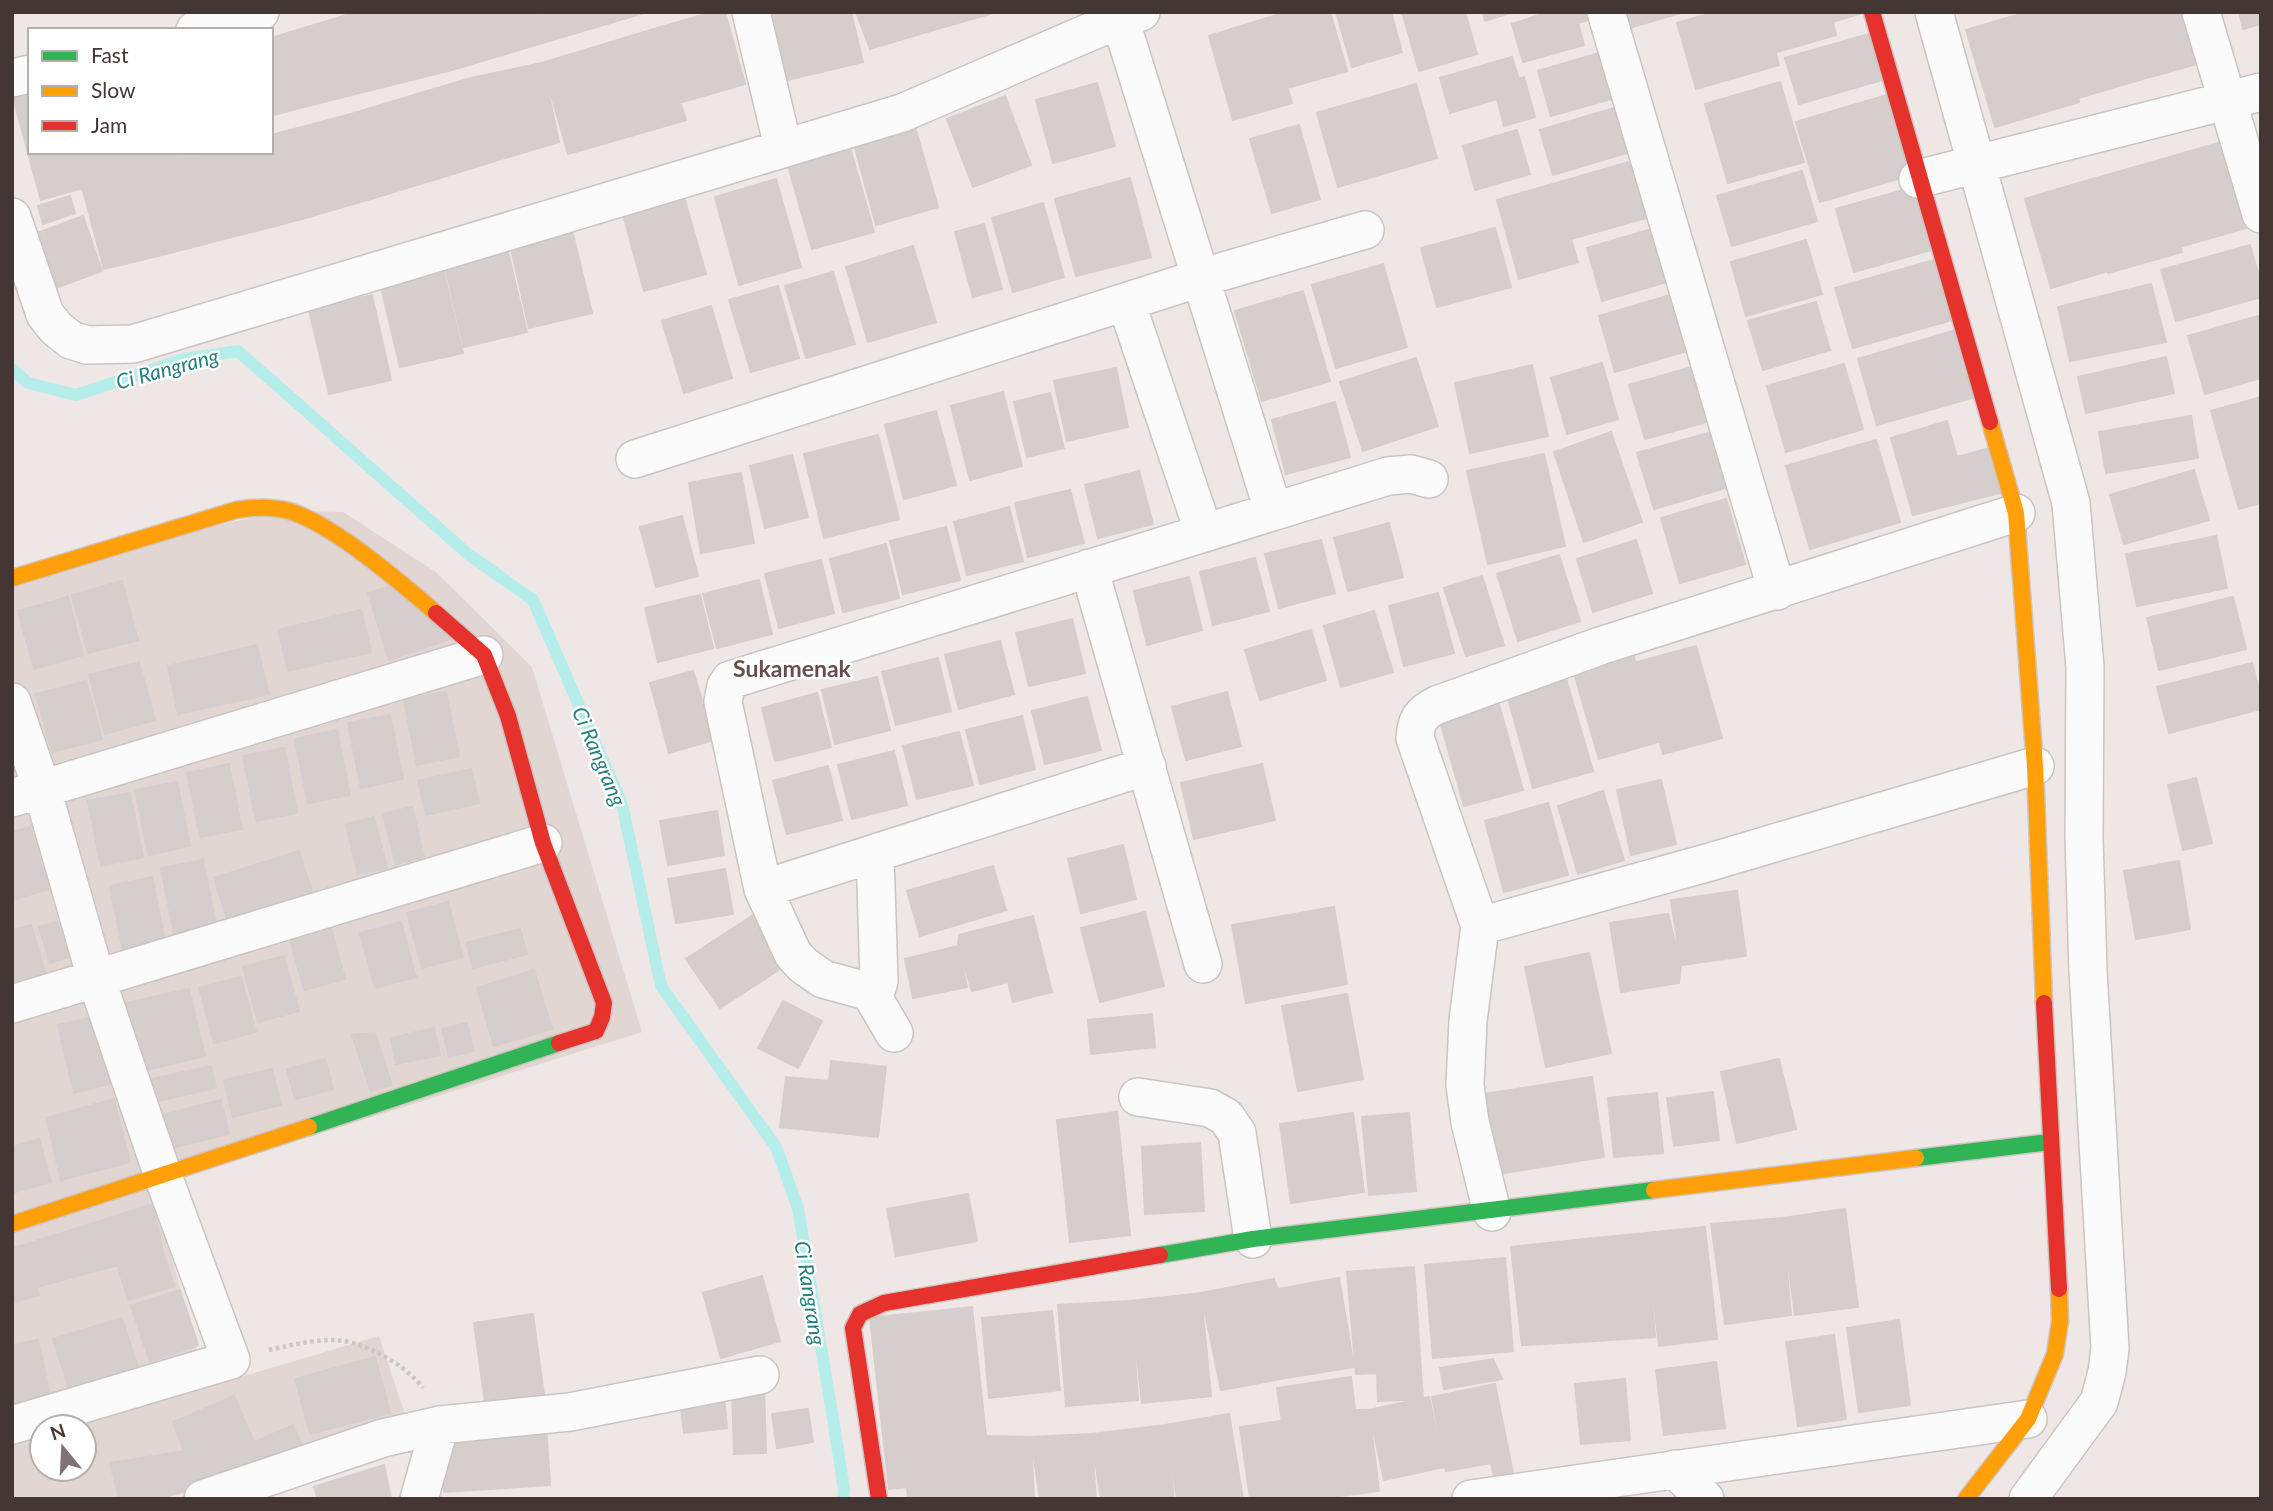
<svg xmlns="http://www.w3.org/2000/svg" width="2273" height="1511" font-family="Lato,sans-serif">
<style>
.residential{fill:#e2d6d3;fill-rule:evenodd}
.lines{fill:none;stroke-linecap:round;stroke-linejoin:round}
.stream{stroke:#b5edea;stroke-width:12}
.building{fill:#d6cecd;stroke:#d6cdcc;stroke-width:2}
.street-casing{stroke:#cac4c2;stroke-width:40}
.fast-casing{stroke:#d0c4c0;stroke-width:19}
.slow-casing{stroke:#d0c4c0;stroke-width:19}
.jam-casing{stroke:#d0c4c0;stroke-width:19}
.path{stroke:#ccc6c5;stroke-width:4.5;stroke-dasharray:3.5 3.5;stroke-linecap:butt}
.street{stroke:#fcfbfb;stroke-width:37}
.fast{stroke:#30b455;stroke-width:16}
.slow{stroke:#ff9f0a;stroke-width:16}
.jam{stroke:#e5322d;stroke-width:16}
.labels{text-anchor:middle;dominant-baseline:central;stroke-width:5;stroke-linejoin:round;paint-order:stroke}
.water-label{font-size:21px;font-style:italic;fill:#257f7c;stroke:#fff}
.quarter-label{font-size:23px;font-weight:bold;fill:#664e4a;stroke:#fff}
</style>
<rect width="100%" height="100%" fill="#eee7e6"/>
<path class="residential" d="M285 511 343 512 436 572 532 667 642 1032 152 1186 207 1387 379 1336 411 1433 161 1499H12V568ZM42 1427H84V1469H42Z"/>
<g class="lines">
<path class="stream" d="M12 369 28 383 76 395 184 359 238 351 468 554 533 600 622 804 661 986 776 1147 798 1208 835 1432 844 1489 843 1499"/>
</g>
<path class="building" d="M356 12H436L452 70 359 93 337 18Z
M436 12H537L546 42 452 70Z
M537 12H644V13L546 42Z
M713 12H725L745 84 679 103 657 28Z
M763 12H851L863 62 779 82Z
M856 12H924L930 31 870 49Z
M924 12H990V14L930 31Z
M1288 12H1330L1347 71 1287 88 1267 18Z
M1336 12H1391L1402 52 1352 67Z
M1402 12H1465L1477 54 1419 71Z
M1483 12H1513L1485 21Z
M1548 12H1597L1598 17 1578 23 1584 45 1523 62 1512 24Z
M1617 12H1684L1622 30Z
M1715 12H1764L1779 65 1696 89 1677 23Z
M1765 12H1862V13L1833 22 1836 35 1777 52Z
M2027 12H2053L2079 102 1995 127 1966 30Z
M2053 12H2124L2143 79 2078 98Z
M2124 12H2194L2208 61 2143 79Z
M2239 12H2261V24L2243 29Z
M337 18 359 93 273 115 271 107V38Z
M1267 18 1292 103 1233 120 1209 36Z
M657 28 686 120 568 154 542 63Z
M1869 34 1882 80 1799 104 1785 58Z
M1606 51 1618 97 1551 116 1538 71Z
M1512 57 1519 79 1524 77 1535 117 1504 126 1497 99 1450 113 1440 78Z
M542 63 559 142 495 161 471 78Z
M471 78 495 161 440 178 414 95Z
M1780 82 1804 162 1728 183 1705 104Z
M1097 83 1115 146 1053 163 1036 100Z
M1416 84 1437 158 1338 187 1317 113Z
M30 86V152H206L41 200 12 94Z
M414 95 440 178 374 198 351 114Z
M1887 95 1911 175 1820 202 1796 122Z
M1005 96 1031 165 973 187 947 119Z
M1621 106 1633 151 1553 175 1540 130Z
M351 114 374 198 302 219 279 133Z
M913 120 938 207 876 225 852 137Z
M1299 125 1320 199 1272 213 1250 139Z
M1517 130 1530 174 1475 190 1463 146Z
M279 133 302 219 166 254 144 169 206 152H271V135Z
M2225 141 2249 227 2180 247 2156 161Z
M849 144 874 232 812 249 787 162Z
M2156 161 2182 252 2108 273 2082 182Z
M1629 162 1646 218 1571 239 1578 262 1519 279 1497 200Z
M144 169 166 254 104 269 82 187Z
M1802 171 1817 221 1732 246 1717 196Z
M1130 178 1151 257 1076 276 1055 199Z
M776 179 801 267 739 285 715 197Z
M2082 182 2108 271 2051 288 2025 199Z
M681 186 706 274 644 291 620 203Z
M1917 186 1935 249 1854 272 1836 209Z
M70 196 75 213 43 224 38 206Z
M1043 203 1064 277 1013 292 992 218Z
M83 216 102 271 53 289 34 234Z
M984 224 1002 289 973 297 955 232Z
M1495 228 1511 287 1437 307 1421 248Z
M1655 228 1670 281 1602 301 1587 248Z
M572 230 592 313 529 328 510 244Z
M1806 240 1822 294 1746 316 1731 262Z
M2250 245 2261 284V297L2176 321 2161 270Z
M913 246 936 322 868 342 846 267Z
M507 248 527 332 464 347 444 263Z
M1934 260 1952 320 1853 348 1835 288Z
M1383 264 1407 347 1336 368 1312 285Z
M443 269 463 353 400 367 380 283Z
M833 272 855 344 806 358 785 286Z
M2151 284 2166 342 2070 361 2058 307Z
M778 286 799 358 751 372 729 300Z
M1303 291 1330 381 1262 401 1235 311Z
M1681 292 1697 348 1615 372 1599 316Z
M372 295 391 380 329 394 309 310Z
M1816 302 1830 350 1763 370 1748 321Z
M711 306 732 378 684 393 662 321Z
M2261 315V378L2205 394 2188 336Z
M1956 330 1975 397 1877 425 1858 359Z
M2166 357 2174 393 2086 413 2078 377Z
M1416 358 1438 426 1363 451 1340 382Z
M1602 363 1618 419 1567 434 1551 378Z
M1706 363 1721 418 1645 439 1629 385Z
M1844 364 1863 429 1786 452 1767 386Z
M1532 365 1548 436 1470 453 1455 383Z
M1116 368 1128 427 1067 441 1054 381Z
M1003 392 1022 466 970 480 951 406Z
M1050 393 1064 448 1027 457 1014 402Z
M2261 397V442L2223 453 2211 411Z
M1335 402 1350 457 1286 474 1272 420Z
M936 411 956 485 904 499 885 425Z
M2191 416 2198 458 2106 473 2099 432Z
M1947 421 1957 457 1990 448 2003 492 1913 515 1891 438Z
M1722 429 1739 484 1654 509 1637 453Z
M1611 432 1642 522 1584 542 1554 452Z
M878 435 899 519 824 538 804 454Z
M1876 440 1900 522 1810 549 1786 466Z
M2261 442V503L2239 509 2223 453Z
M1544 454 1565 546 1488 564 1467 471Z
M792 455 808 517 765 528 750 466Z
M2194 470 2209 520 2124 544 2110 495Z
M1139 471 1153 524 1098 538 1085 485Z
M741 473 754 543 701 553 689 483Z
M1070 490 1084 543 1028 557 1015 503Z
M1726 499 1745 564 1680 583 1661 518Z
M1009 507 1023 561 967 575 954 522Z
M682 516 698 576 656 587 640 527Z
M1389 523 1403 577 1348 591 1334 538Z
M946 527 960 580 903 594 890 541Z
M2216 536 2227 588 2137 606 2126 554Z
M1321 540 1335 593 1279 608 1265 554Z
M1636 540 1652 593 1593 612 1577 559Z
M886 544 899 598 843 612 830 559Z
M1559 555 1580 621 1518 641 1497 574Z
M1255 558 1269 611 1213 625 1200 572Z
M821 560 834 613 779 628 765 574Z
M1482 576 1504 645 1466 656 1444 588Z
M1189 577 1202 630 1147 645 1134 591Z
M759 580 772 634 717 648 703 594Z
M122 581 138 640 88 653 72 595Z
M391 586 453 638 389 660 368 593Z
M1438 593 1454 653 1404 666 1389 606Z
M700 595 713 648 658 662 645 608Z
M68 597 83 655 34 669 18 611Z
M2233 597 2246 649 2159 670 2147 618Z
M361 610 371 652 288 671 278 630Z
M1374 611 1393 672 1341 687 1324 626Z
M1072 619 1085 673 1029 686 1016 633Z
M1311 630 1326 680 1260 700 1245 650Z
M1000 641 1014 694 959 709 945 655Z
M257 645 269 694 178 714 168 666Z
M1696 646 1722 738 1663 754 1637 662Z
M1632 650 1658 742 1599 759 1572 666Z
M938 658 951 711 896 725 882 672Z
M139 662 155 720 105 734 89 675Z
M2252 663 2261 697V709L2169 733 2157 687Z
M693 671 714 740 669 753 650 683Z
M877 677 890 730 835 744 822 690Z
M1566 679 1593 771 1533 788 1507 695Z
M86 681 102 739 52 752 36 694Z
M446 692 459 756 417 765 404 700Z
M1227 692 1241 746 1186 760 1172 707Z
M817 693 831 747 775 761 762 708Z
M1087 697 1101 750 1045 764 1032 711Z
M1497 697 1523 790 1464 806 1438 714Z
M390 715 403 779 361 788 348 723Z
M1022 716 1035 769 980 784 966 730Z
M337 730 350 795 308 803 295 739Z
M959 732 973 785 917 799 903 746Z
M284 748 297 813 256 821 243 756Z
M894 751 907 805 852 819 838 765Z
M229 764 242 829 200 837 187 773Z
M1262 764 1275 820 1194 839 1181 783Z
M828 766 842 820 787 834 773 781Z
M471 769 479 803 426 815 418 781Z
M2196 778 2212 843 2183 850 2168 785Z
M1661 780 1676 844 1631 855 1617 790Z
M177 782 190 846 148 855 135 790Z
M1603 791 1624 860 1578 874 1558 806Z
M130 793 143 857 101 866 88 801Z
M1548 803 1568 875 1504 892 1485 821Z
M412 807 424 857 396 864 383 814Z
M717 811 724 855 668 865 660 821Z
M374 817 387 868 358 874 346 824Z
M30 827 49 889 12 900V832Z
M1123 845 1136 899 1081 913 1068 859Z
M299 851 313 895 228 922 214 878Z
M203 860 216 924 174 933 161 868Z
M2179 861 2190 929 2136 939 2124 871Z
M993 866 1006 910 920 936 907 891Z
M725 869 733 914 676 923 668 879Z
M152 877 165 941 123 950 110 886Z
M1737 891 1746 956 1681 965 1671 900Z
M448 902 463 957 422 968 407 913Z
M1334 907 1347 984 1246 1003 1232 925Z
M1145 912 1164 986 1100 1002 1081 928Z
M1668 914 1681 965 1679 983 1621 992 1610 923Z
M752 916 785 966 720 1008 686 959Z
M1033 916 1052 992 1013 1002 1008 982 972 991 958 946 959 935Z
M57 922 69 957 50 963 39 927Z
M401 922 416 977 375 988 360 933Z
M330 924 345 979 304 990 289 935Z
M31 925 45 972 14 981 12 930Z
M520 929 527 954 473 968 466 943Z
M958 946 967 987 913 998 905 959Z
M1589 953 1611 1053 1546 1067 1525 967Z
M284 956 299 1011 258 1022 243 967Z
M534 970 552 1029 494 1046 477 988Z
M241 977 256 1032 214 1043 199 988Z
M189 989 205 1056 142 1071 126 1003Z
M1347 994 1363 1079 1298 1091 1282 1006Z
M783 1001 822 1021 798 1068 758 1048Z
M1152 1014 1155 1047 1091 1054 1088 1020Z
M94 1017 110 1084 74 1093 58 1025Z
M467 1023 474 1051 449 1057 442 1029Z
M434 1028 440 1055 396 1064 391 1038Z
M375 1033 392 1085 371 1091 352 1035Z
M325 1059 333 1089 295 1099 287 1069Z
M1779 1059 1796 1129 1737 1143 1721 1072Z
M831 1061 886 1067 878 1137 780 1127 786 1077 829 1081Z
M211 1066 216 1088 153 1102 148 1080Z
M272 1069 281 1105 233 1117 224 1080Z
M1592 1077 1604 1157 1497 1174 1484 1094Z
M1713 1092 1719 1140 1674 1146 1667 1098Z
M1657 1093 1663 1153 1614 1157 1608 1098Z
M114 1099 130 1162 61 1180 46 1118Z
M221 1100 229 1134 171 1148 163 1115Z
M1117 1112 1130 1235 1070 1242 1057 1120Z
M1353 1113 1364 1192 1291 1203 1280 1124Z
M1409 1113 1416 1191 1369 1195 1362 1117Z
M39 1139 51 1182 12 1193V1147Z
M1200 1143 1204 1211 1145 1214 1142 1147Z
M968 1194 977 1241 896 1256 887 1209Z
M153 1204 163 1253 37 1287 24 1245Z
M1845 1209 1858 1307 1795 1315 1782 1218Z
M1782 1218 1791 1315 1725 1324 1711 1224Z
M1705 1227 1717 1339 1659 1346 1646 1233Z
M1646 1233 1655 1337 1581 1342 1575 1240Z
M1575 1240 1581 1342 1522 1345 1511 1247Z
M24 1245 39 1295 12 1303V1248Z
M163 1253 174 1286 128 1300 118 1267Z
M1505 1258 1513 1351 1433 1358 1425 1265Z
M1414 1267 1421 1371 1356 1374 1347 1272Z
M762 1276 780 1341 721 1358 703 1293Z
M1339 1278 1354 1367 1292 1377 1278 1289Z
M1274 1279 1278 1289 1292 1377 1221 1390 1201 1293Z
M180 1290 198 1345 150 1362 131 1306Z
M1201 1293 1211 1396 1142 1403 1131 1301Z
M1131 1301 1138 1400 1066 1406 1058 1305Z
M972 1307 986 1436 902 1445 907 1487 889 1489 870 1318Z
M1052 1311 1060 1390 989 1398 982 1318Z
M533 1314 546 1410 487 1418 474 1323Z
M122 1318 139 1371 70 1392 53 1339Z
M1899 1320 1910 1405 1859 1412 1847 1328Z
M1834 1335 1846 1419 1798 1426 1786 1342Z
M38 1340 53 1408 12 1416V1345Z
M375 1357 390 1413 310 1434 295 1379Z
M1493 1359 1502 1379 1444 1389 1440 1368Z
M1716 1362 1725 1428 1664 1435 1656 1370Z
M1421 1371 1423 1399 1378 1401 1377 1374Z
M1351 1377 1355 1410 1282 1422 1277 1388Z
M1625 1379 1630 1440 1581 1444 1575 1384Z
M1495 1384 1513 1473 1494 1477 1491 1463 1446 1471 1432 1397Z
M723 1388 727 1428 684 1433 679 1393Z
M764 1388 766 1453 734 1454 732 1389Z
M234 1396 254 1442 293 1425 302 1446 217 1481 202 1444 184 1451 173 1422Z
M1429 1397 1444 1467 1384 1480 1369 1410Z
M808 1409 813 1442 777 1448 772 1414Z
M1355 1410H1369L1379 1491 1317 1499H1250L1240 1427Z
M1229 1414 1243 1499H1177L1165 1425Z
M546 1425 550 1485 444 1492 440 1434Z
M1165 1425 1174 1499H1101L1091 1434Z
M1091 1434 1096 1499H1040L1031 1437Z
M986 1436 1031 1437 1034 1499H908L902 1445Z
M202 1444 217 1481 158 1499H119L110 1463 184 1451Z
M384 1465 391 1499H318L314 1487Z"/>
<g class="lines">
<defs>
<path id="street" d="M751 12 783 147
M1606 12 1777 591
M1934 12 2071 503 2085 667 2084 837 2088 971 2110 1348 2107 1372 2099 1402 2028 1499
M2201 12 2261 214
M1120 19 1273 510
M195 30 260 12
M12 78 30 74
M1918 179 2261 92
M12 217 45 314 56 328 71 340 87 345 133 344 902 113 1120 19 1141 12
M1126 302 1204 533
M635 459 1200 278 1365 230
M1089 568 1203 964
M12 702 42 789 96 978 163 1176 231 1360 12 1425
M12 798 484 655
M875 853 879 981 877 988 870 992 823 979 803 965 793 954 763 889 723 702 726 686 730 680 1388 476 1411 474 1429 479
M763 889 1147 766
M1480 926 1710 862 2035 766
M870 992 894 1033
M12 1004 543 843
M1138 1097 1210 1108 1226 1117 1237 1133 1253 1239
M1492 1212 1470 1122 1465 1085 1468 1021 1480 926 1415 738C1416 720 1421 713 1437 705L1600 646 2016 513
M1675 1469 1705 1499
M203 1499 383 1438 440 1425 570 1412 760 1375
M419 1499 440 1425
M1471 1499 2028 1419"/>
<path id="fast" d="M309 1127 559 1043
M1916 1158 2050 1142
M1160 1255 1253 1239 1654 1190"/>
<path id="slow" d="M1990 422 2016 513 2035 766 2044 1003
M12 578 236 510C254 507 271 506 289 511 333 524 400 582 436 613
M1654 1190 1916 1158
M12 1224 309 1127
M1966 1499 2028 1419 2055 1354 2060 1321 2059 1289"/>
<path id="jam" d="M1872 12 1990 422
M436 613 484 655 508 716 543 843 604 1003 602 1017 596 1031 559 1043
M2044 1003 2059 1289
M879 1499 853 1328 860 1314 884 1303 1160 1255"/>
</defs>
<use href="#street" class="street-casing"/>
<use href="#fast" class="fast-casing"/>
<use href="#slow" class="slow-casing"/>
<use href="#jam" class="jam-casing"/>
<path class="path" d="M269 1350C287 1346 308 1341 328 1340 359 1338 404 1363 423 1388"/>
<use href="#street" class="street"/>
<use href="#fast" class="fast"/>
<use href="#slow" class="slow"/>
<use href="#jam" class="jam"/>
</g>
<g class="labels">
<g class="water-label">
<text transform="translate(167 368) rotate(-15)">Ci Rangrang</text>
<text transform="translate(600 756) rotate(67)">Ci Rangrang</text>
<text transform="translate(811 1293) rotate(81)">Ci Rangrang</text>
</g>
<g class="quarter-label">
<text x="792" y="668">Sukamenak</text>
</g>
</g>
<rect width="2273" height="1511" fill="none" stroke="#433633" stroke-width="28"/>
<rect x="28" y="28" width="245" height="126" fill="#ffffff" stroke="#b4afad" stroke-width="2"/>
<rect x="42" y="51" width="35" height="10" fill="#30b455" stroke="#b4afad" stroke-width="2"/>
<text x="91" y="63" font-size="21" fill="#433633">Fast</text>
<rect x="42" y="86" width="35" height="10" fill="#ff9f0a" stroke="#b4afad" stroke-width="2"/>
<text x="91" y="98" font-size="21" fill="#433633">Slow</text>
<rect x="42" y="121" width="35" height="10" fill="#e5322d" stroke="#b4afad" stroke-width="2"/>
<text x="91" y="133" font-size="21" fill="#433633">Jam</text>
<g transform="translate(63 1448) rotate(342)"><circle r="33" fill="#ffffff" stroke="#b4afad" stroke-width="2"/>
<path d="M0-5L12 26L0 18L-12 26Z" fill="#7f7472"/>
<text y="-10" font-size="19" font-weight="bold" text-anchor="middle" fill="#433633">N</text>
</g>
</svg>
